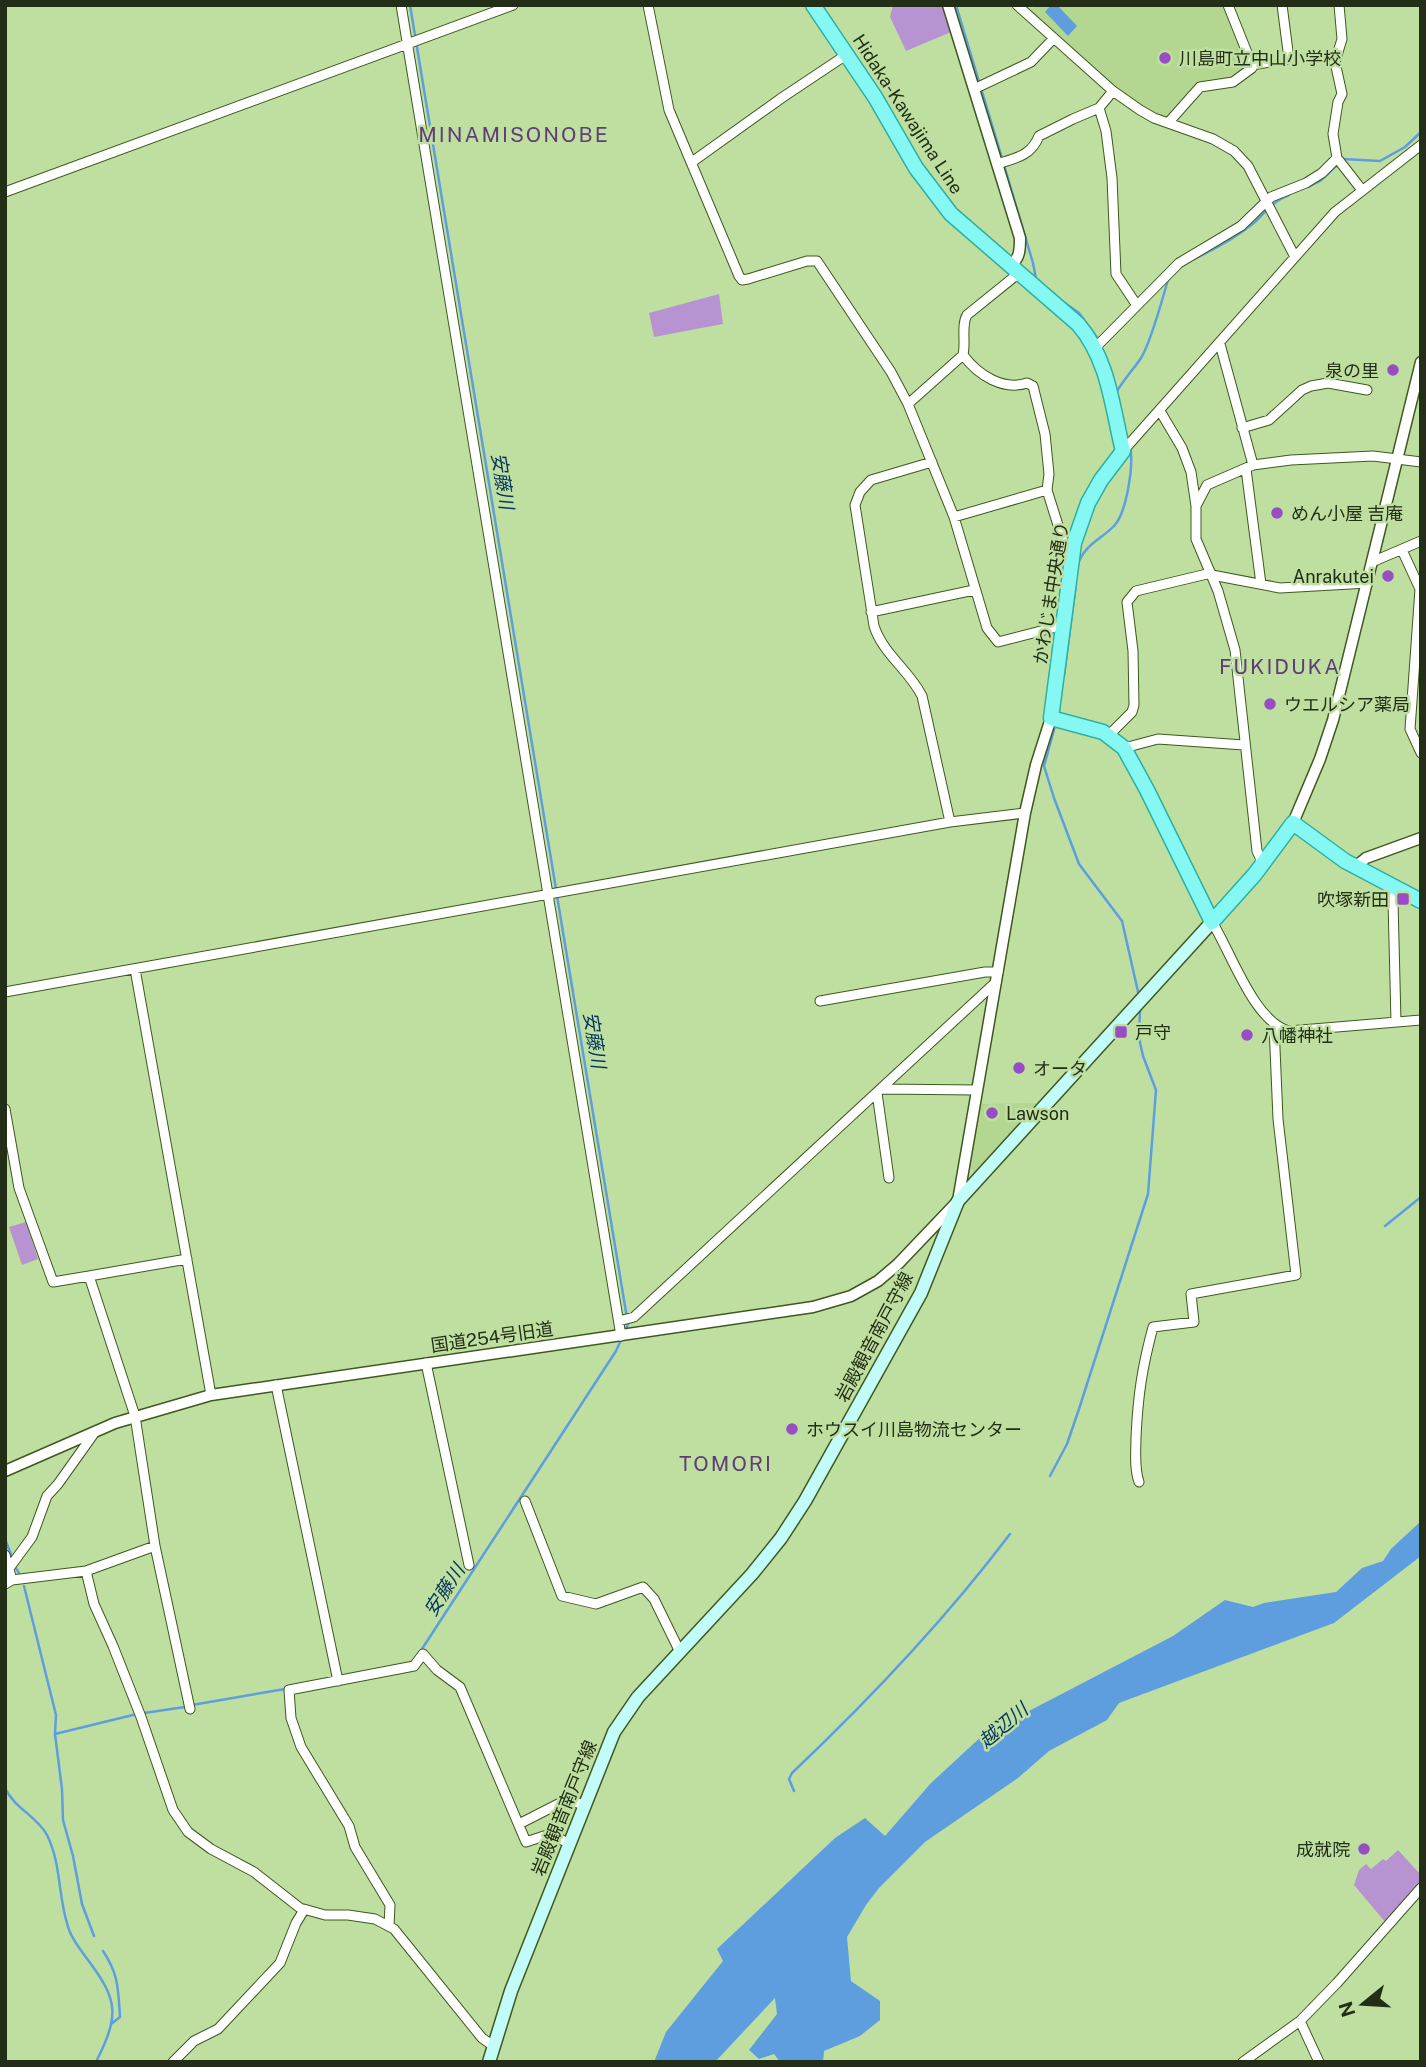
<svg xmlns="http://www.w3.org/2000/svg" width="1426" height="2067" font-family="'Public Sans','Noto Sans JP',sans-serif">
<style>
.built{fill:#b3d691}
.green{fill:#b893d2}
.water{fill:#5e9edf}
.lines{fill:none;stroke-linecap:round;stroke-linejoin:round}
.stream{stroke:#5e9edf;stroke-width:2.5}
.minor-casing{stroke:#3e581f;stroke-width:11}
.tertiary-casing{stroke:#3e581f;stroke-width:13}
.secondary-casing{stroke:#3e581f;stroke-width:15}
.primary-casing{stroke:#2eafa1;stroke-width:17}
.minor{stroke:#fff;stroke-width:9}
.tertiary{stroke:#fff;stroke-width:10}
.secondary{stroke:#c2fcf9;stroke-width:12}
.primary{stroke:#86f8f4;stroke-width:14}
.poi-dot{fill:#964ec2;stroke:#bfdfa1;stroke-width:2.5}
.labels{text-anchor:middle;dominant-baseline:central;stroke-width:5;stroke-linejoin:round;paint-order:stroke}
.poi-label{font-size:18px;fill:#222e16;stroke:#bfdfa1;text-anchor:start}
.street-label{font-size:18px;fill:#222e16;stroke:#bfdfa1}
.water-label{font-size:19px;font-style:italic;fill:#053660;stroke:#bfdfa1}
.quarter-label{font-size:21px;letter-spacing:2px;fill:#5f3d77;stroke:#bfdfa1}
</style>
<rect width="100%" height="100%" fill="#bfdfa1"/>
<path class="built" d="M1036 5H1224L1248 66 1231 79 1199 84 1165 118 1150 112 1130 98 1029 12Z
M1035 1103 1036 1104 974 1172 969 1167 981 1104Z"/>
<path class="green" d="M893 5H942L951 32 906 51 890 17Z
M719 294 723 324 654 337 649 313Z
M26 1222 38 1259 22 1265 9 1227Z
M1398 1850 1421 1875V1883L1386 1923 1354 1885 1359 1870 1366 1864 1371 1869 1383 1859 1386 1861Z"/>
<path class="water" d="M1051 5H1057L1077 26 1068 36 1045 12Z
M1421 1521V1556L1334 1623 1119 1703 1107 1720 1049 1751 1018 1778 925 1842 879 1888 866 1905 847 1937 851 1981 880 2001V2020L860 2036 824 2051 823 2062H780L774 2054 759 2059 749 2050 777 2014 775 1998 715 2062H654L666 2032 723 1961 717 1949 835 1838 865 1818 885 1836 931 1783 983 1735 1173 1636 1225 1600 1253 1607 1264 1603 1336 1592 1362 1568 1383 1561 1391 1549Z"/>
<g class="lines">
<path class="stream" d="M410 5 556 889
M956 5 1002 158
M1343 159 1380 161 1405 147 1421 132
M1004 165 1033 263 1036 279
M1308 187 1320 181 1338 164
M1194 259C1215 249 1238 236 1255 222 1267 211 1273 201 1289 195
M1062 301 1079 313 1098 339
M1116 393C1123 380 1133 370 1141 358 1151 342 1162 300 1168 280
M1078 564C1085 544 1102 539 1115 525 1127 510 1134 464 1130 446
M1064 675 1076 584
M1055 726 1044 766 1054 798 1079 864 1122 921 1139 996
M557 896 628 1324 625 1331
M1385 1226 1421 1197
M1050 1476 1067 1444 1079 1409 1148 1194 1156 1090 1143 1056 1139 1038 1140 1010
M5 1539 12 1557
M16 1568 20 1575
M24 1586 56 1715 55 1734 62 1789 63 1820 73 1856 82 1904 94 1936
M420 1652 616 1351 621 1340
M192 1705 285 1689
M144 1713 185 1707
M55 1734 137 1714
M5 1788C15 1809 37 1816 47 1835 61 1863 58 1894 67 1923 70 1937 80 1949 88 1960 119 2001 119 2016 96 2062
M794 1791 789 1779 792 1773C870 1699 945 1620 1010 1534
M103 1951C119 1975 118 1989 120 2017L111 2024"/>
<defs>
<path id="minor" d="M401 5 621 1336
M648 5 669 110 739 276 742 280 748 279 807 261H817L891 372 908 404 954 517 987 628 998 642 1064 625
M1017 5 1113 91 1140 110 1154 118 1213 139 1234 151 1248 166 1295 257
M1228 5 1252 65
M974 89 1031 62 1054 38
M1099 108 1106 131 1112 178 1116 274 1136 304
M1168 123 1200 87 1233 82 1252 68V65L1289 59 1282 5
M1337 158 1362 190
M692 162 783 97 846 55
M997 164C1016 158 1031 156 1039 136L1073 119 1099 108 1113 91
M5 192 513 5
M1019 273 967 315C961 325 966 342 963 355 978 375 1003 391 1027 383L1033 386 1045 434 1049 474 1047 490 1067 554 1072 559
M1220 344 1253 465
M1095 348 1179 263 1241 226 1271 197 1306 183 1322 173 1337 158 1333 134 1338 102 1342 94 1335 62 1342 39 1339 5
M908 404 963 355
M1160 411 1182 448 1191 472 1196 506
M1242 428 1269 420 1302 390 1311 386 1328 383 1367 390
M1123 451 1335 212 1421 145
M932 462 871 480 860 492 855 505 874 626C883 654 909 670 922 696L950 822
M1246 469 1261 584
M954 517 1047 490
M1402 550 1420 589 1410 729 1421 753
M1372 562 1421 541
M1212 575 1280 588 1368 583
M871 612 974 590
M1109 735 1132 712 1134 705 1133 651 1127 602 1136 591 1211 573
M1124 748 1158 739 1244 745
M1263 864 1257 851 1235 650 1218 591 1196 539V506L1207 485 1253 465 1291 460 1373 456 1421 462
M1212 922C1231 952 1254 1022 1289 1031L1421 1020
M135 969 211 1395
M5 992 950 822 1025 813
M820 1001 985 972H998
M1396 1022 1393 901 1396 889
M882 1089 977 1090
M877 1093 889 1178
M5 1109 19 1188 53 1282 89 1276 135 1416 155 1546 190 1709
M89 1276 187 1259
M619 1321 634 1317 996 982
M426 1363 469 1565
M276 1385 338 1681
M1139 1482C1134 1468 1136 1451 1136 1437 1138 1395 1142 1368 1153 1327L1194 1322 1191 1294 1296 1275 1278 1119 1274 1025
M525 1501 562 1596 596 1604 643 1587 654 1599 680 1652
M5 1555 12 1580
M10 1567 32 1537 47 1496 58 1484 95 1432
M86 1571 94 1604 113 1646 141 1717 173 1810 188 1832 211 1849 254 1872 300 1908 325 1915H348L375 1919 394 1929 482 2038 492 2045
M5 1584 12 1580 86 1571 155 1546
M519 1824 568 1799 583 1805
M389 1926 390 1905 355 1847 349 1826 301 1747 291 1718 289 1690 414 1666 423 1654 437 1670 460 1687 526 1842 550 1834 568 1843
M1300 2021 1319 2062
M173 2062 194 2041 218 2029 280 1963 296 1923 304 1910
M1243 2062 1300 2021 1337 1983 1421 1888"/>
<path id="tertiary" d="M948 5 1020 238C1020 249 1020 258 1011 265
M1293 823 1320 759 1333 720 1421 362
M1355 867 1366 858 1421 838
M5 1471 115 1423 211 1395 813 1307 851 1296 878 1281 898 1264 958 1201 1025 813 1036 765 1051 718"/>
<path id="secondary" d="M489 2062 511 1991 614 1732 638 1697 752 1574 781 1538 805 1501 921 1293 958 1201 1212 922"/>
<path id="primary" d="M813 5 875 97 916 168 951 214 1078 324C1109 360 1112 407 1123 451L1101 480 1088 503 1074 543 1051 718 1103 732 1124 748 1147 790 1212 922 1255 874 1293 823 1345 861 1421 901"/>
</defs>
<use href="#minor" class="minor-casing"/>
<use href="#tertiary" class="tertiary-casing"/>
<use href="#secondary" class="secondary-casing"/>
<use href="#primary" class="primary-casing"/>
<use href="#minor" class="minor"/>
<use href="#tertiary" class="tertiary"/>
<use href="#secondary" class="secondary"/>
<use href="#primary" class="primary"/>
</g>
<g class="poi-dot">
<circle cx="1165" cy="58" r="7"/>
<circle cx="1393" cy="370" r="7"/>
<circle cx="1277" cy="513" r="7"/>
<circle cx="1388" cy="576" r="7"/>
<circle cx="1270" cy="704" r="7"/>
<rect x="1396" y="892" width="14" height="14" rx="3.5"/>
<rect x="1114" y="1025" width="14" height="14" rx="3.5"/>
<circle cx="1247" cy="1035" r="7"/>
<circle cx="1019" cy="1068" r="7"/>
<circle cx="992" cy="1113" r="7"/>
<circle cx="792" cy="1429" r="7"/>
<circle cx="1364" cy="1849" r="7"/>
</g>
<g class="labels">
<g class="poi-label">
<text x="1179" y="58">川島町立中山小学校</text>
<text x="1379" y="370" text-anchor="end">泉の里</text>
<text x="1291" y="513">めん小屋 吉庵</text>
<text x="1374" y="576" text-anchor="end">Anrakutei</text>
<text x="1284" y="704">ウエルシア薬局</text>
<text x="1389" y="899" text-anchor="end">吹塚新田</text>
<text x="1135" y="1032">戸守</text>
<text x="1261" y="1035">八幡神社</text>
<text x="1033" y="1068">オータ</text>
<text x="1006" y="1113">Lawson</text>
<text x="806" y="1429">ホウスイ川島物流センター</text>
<text x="1350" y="1849" text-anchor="end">成就院</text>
</g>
<g class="street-label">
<text transform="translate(908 114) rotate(57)">Hidaka-Kawajima Line</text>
<text transform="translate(1051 593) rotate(-81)">かわじま中央通り</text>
<text transform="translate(492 1337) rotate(-8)">国道254号旧道</text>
<text transform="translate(874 1337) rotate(-62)">岩殿観音南戸守線</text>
<text transform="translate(564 1808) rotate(-68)">岩殿観音南戸守線</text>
</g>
<g class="water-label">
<text transform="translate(503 481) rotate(81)">安藤川</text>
<text transform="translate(595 1040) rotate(81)">安藤川</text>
<text transform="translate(444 1590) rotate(-57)">安藤川</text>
<text transform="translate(1003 1725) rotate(-40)">越辺川</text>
</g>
<g class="quarter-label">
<text x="514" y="134">MINAMISONOBE</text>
<text x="1280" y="666">FUKIDUKA</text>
<text x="726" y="1463">TOMORI</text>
</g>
</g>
<rect width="1426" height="2067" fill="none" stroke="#222e16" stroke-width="14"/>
<g transform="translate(1363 2004) rotate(252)" stroke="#bfdfa1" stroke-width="5" paint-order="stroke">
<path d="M0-5L12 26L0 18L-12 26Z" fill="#222e16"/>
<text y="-10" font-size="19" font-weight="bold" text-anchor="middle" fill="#222e16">N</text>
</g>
</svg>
